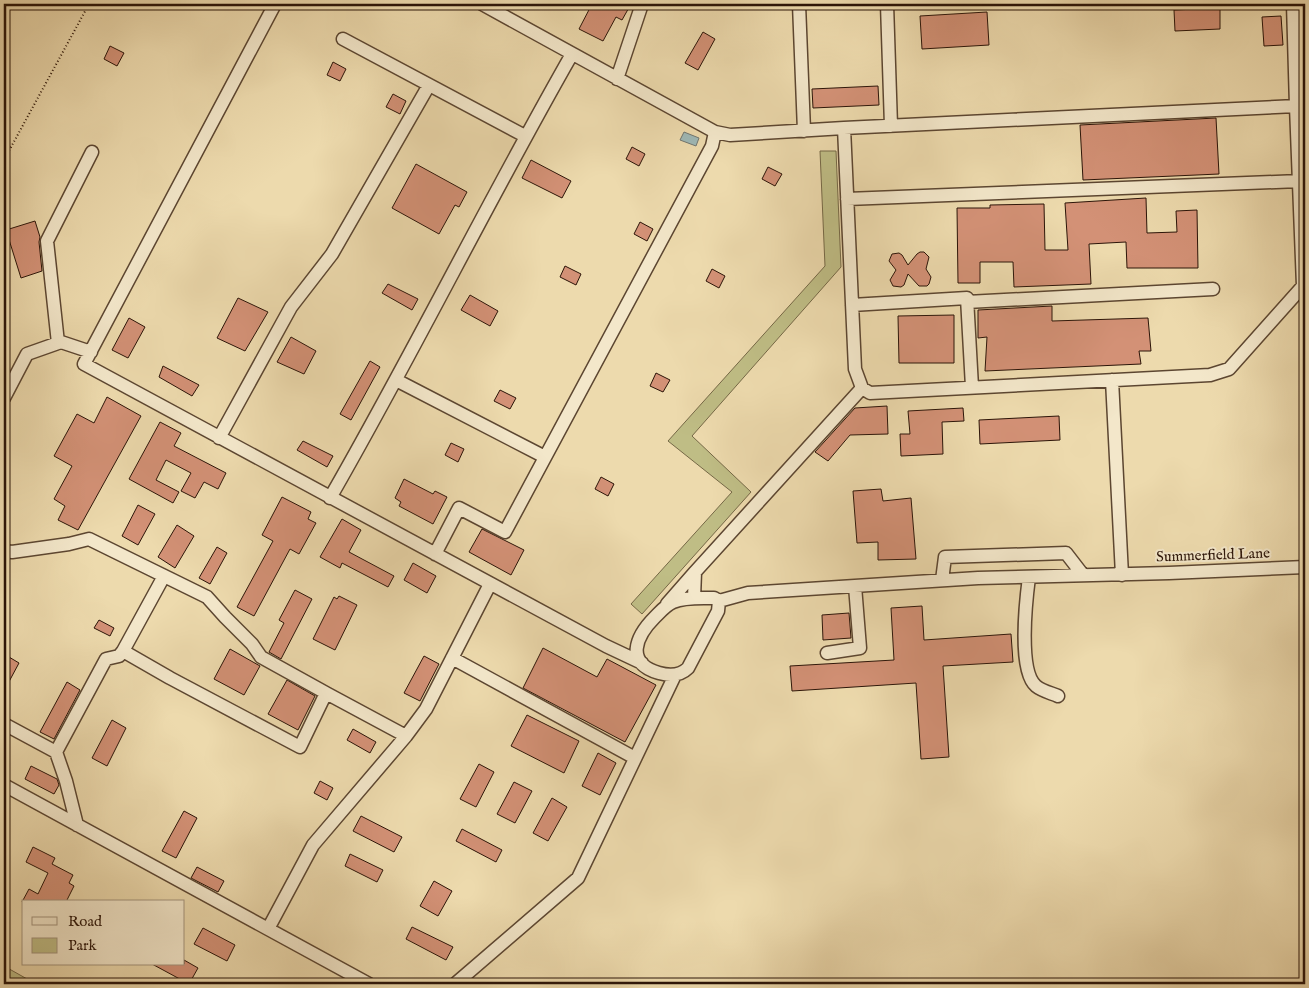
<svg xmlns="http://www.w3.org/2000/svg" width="1309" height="988" font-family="'IM FELL English',serif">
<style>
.green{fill:#bfbd85;stroke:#756846}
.water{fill:#9eb8b6;stroke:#707670}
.building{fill:#d39176;stroke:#2b1408}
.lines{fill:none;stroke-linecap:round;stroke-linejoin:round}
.minor-casing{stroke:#5c4631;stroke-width:15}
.path{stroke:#2b1408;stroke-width:2;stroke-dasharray:1 2.5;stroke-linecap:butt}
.minor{stroke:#f3e7ca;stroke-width:12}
.labels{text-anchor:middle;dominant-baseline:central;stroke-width:4;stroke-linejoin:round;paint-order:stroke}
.street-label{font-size:15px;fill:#2b1408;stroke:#f3e7ca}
</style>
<rect width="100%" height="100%" fill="#eddaad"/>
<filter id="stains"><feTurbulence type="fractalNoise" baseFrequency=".004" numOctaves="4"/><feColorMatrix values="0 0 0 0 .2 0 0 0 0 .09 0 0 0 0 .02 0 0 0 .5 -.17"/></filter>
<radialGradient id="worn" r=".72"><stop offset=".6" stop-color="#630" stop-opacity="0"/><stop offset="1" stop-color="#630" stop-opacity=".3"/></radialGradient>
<path class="green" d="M820 151H836L841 267 692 436 751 492 642 614 631 604 732 492 668 441 825 266Z
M4 966 36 984H7L4 982Z"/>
<path class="water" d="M684 132 699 138 696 146 680 140Z"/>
<path class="building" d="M592 4H631L622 20 616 17 603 41 579 29Z
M1220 8V29L1175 31 1174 10Z
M987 12 989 45 922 49 920 16Z
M1281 16 1283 45 1264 46 1262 17Z
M703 32 715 39 698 70 685 63Z
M110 46 124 53 117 66 104 59Z
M333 62 346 69 340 81 327 75Z
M878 86 879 105 813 108 812 89Z
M393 94 406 101 400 114 386 107Z
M1216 118 1219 174 1083 180 1080 125Z
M632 147 645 154 639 166 626 159Z
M531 160 571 181 562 198 522 178Z
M416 164 467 192 459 207 455 205 439 234 392 208Z
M768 167 782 174 775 186 762 179Z
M1146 198 1147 233 1177 232 1176 211 1197 210 1198 268H1127L1126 242 1089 244 1091 284 1014 287 1013 262H980V283H958L957 208H990V205L1044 204 1045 250H1068L1065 203Z
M35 221 40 237 39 242 42 271 21 278 6 230Z
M640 222 653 229 647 241 634 234Z
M920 252H924L929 257 926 269 931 277 929 284 927 286H919L908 274 904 285 901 287 893 286 890 280 896 270 889 261 892 254 899 253 902 255 908 265 917 254Z
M565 266 581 274 576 285 560 277Z
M712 269 725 276 719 288 706 281Z
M388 284 418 299 412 310 382 293Z
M470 295 498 311 490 326 461 310Z
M238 298 268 312 245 351 217 338Z
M1052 306V321L1148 318 1151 351H1139L1141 364 985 371 987 337 978 338V310Z
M954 315V363H899L898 316Z
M129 318 145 327 128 358 112 350Z
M291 337 316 351 304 374 277 362Z
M370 361 380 367 351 420 340 414Z
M163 366 199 385 192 396 159 377Z
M656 373 670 380 663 392 650 386Z
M500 390 516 398 510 409 494 401Z
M107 397 141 416 78 530 58 520 65 506 54 499 72 466 54 456 77 414 94 423Z
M887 406 888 434 850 435 828 461 815 452 855 408Z
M963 408 964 421 942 422 943 454 901 456 900 434H910L908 411Z
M1059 416 1060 440 980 444 979 420Z
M160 422 181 433 174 446 226 473 218 489 204 482 195 498 181 491 191 473 166 460 156 480 179 492 173 503 129 479Z
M303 441 333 456 327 467 297 450Z
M451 443 464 449 458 462 445 455Z
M601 477 614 484 608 496 595 489Z
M404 479 433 494 435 491 447 497 433 524 399 506 401 502 395 498Z
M881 489 883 501 911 498 916 559 878 560V542L857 543 853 491Z
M282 497 311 512 308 519 316 523 299 554 290 549 254 616 237 607 273 541 262 535Z
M138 505 155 514 138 545 122 536Z
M342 519 361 530 349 552 394 576 388 587 342 563 340 568 320 557Z
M177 525 194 536 175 568 158 557Z
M482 529 524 550 511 575 469 552Z
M217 547 227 553 210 584 199 578Z
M413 563 436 576 427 593 404 580Z
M295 590 312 599 281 659 269 652 284 623 279 620Z
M339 596 357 605 335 650 313 639 334 597 337 599Z
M922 606 924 640 1011 634 1013 662 943 666 949 757 921 759 916 683 792 691 790 666 894 660 891 608Z
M849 613 851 638 823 640 822 615Z
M99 620 114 628 110 636 94 628Z
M543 648 597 677 607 659 656 685 625 742 523 688Z
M230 649 260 666 244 695 214 679Z
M424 656 439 664 420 701 404 693Z
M9 657 19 663 4 691V667Z
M287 680 315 696 298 730 268 714Z
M67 682 80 690 54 739 40 732Z
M527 715 579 741 564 773 511 746Z
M112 720 126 728 107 766 92 758Z
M353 729 376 742 370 753 347 740Z
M598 753 616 763 600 795 582 786Z
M479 764 494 772 476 807 460 799Z
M31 766 57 779 59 785 54 794 25 779Z
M320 781 333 788 327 800 314 793Z
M514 782 532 791 515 823 497 814Z
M552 798 567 807 548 841 533 833Z
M184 811 197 818 176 858 162 851Z
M361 816 402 837 394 852 353 831Z
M462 829 502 850 496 862 456 841Z
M33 847 55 858 52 864 73 875 69 883 74 886 66 902H22L29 889 38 894 48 873 26 862Z
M350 854 383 870 377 882 345 866Z
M197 867 224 881 218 892 191 878Z
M434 881 452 891 438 916 420 906Z
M412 927 453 947 446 960 406 939Z
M203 928 235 945 227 961 194 944Z
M184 960 198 968 189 984 152 964H184Z"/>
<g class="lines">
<defs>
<path id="minor" d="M275 4 84 364 606 646 642 663
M482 4 715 132 730 135 844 128
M799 4 804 131
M887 4 891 126
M1293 4 1296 106
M343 39 525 136
M617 79 642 4
M1296 106 1303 286 1229 369 1210 375 870 393 862 388 855 369 844 128Z
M847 199 1299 181
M967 302 1213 289
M852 305 967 298 972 387
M58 343 47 241 92 152
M396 380 545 457
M1112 380 1122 575
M4 398 27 354 61 342 91 352
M219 438 291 307 332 254 429 85
M330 498C414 352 488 201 572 54
M4 551 12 552 69 544 89 539 207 597 225 617 252 644 261 657 326 693
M435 554 459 508 505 532 712 146 715 132
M695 572 862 388
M1029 577C1026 600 1018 671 1036 686 1042 691 1051 693 1058 696
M942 580 945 557 1066 553 1083 575
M704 598H714L719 601 718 611 688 668C680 676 670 676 659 673 624 663 636 636 655 617 661 611 666 605 673 602 682 598 694 598 704 598Z
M719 601 748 593 978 578 1169 573 1305 567
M667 604 695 572 694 598
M123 651 164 576
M827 653 860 648 855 586
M452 658 635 758
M4 724 56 752
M4 785 369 984
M77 825 66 781 56 752 106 659 119 656 123 651 170 678 300 747 326 693 406 736
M268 929 313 845 406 736 426 709 490 584
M455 984 578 878 675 675"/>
</defs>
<use href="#minor" class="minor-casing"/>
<path class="path" d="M4 160 89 4"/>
<use href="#minor" class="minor"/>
</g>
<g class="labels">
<g class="street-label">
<text transform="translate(1213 555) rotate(-2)">Summerfield Lane</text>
</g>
</g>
<rect width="1309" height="988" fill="none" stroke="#eddaad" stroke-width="20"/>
<rect x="5" y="5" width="1299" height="978" fill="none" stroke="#2b1408" stroke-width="2.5"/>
<rect x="10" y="10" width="1289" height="968" fill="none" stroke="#2b1408"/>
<rect x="22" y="900" width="162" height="65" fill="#f3e7ca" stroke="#a3937c"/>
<rect x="32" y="917" width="25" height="8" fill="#f3e7ca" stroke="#a3937c"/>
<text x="68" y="926" font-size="15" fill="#2b1408">Road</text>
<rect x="32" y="938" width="25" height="15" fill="#bfbd85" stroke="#a3937c"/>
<text x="68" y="950" font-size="15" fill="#2b1408">Park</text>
<rect width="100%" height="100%" filter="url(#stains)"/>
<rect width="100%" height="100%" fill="url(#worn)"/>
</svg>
